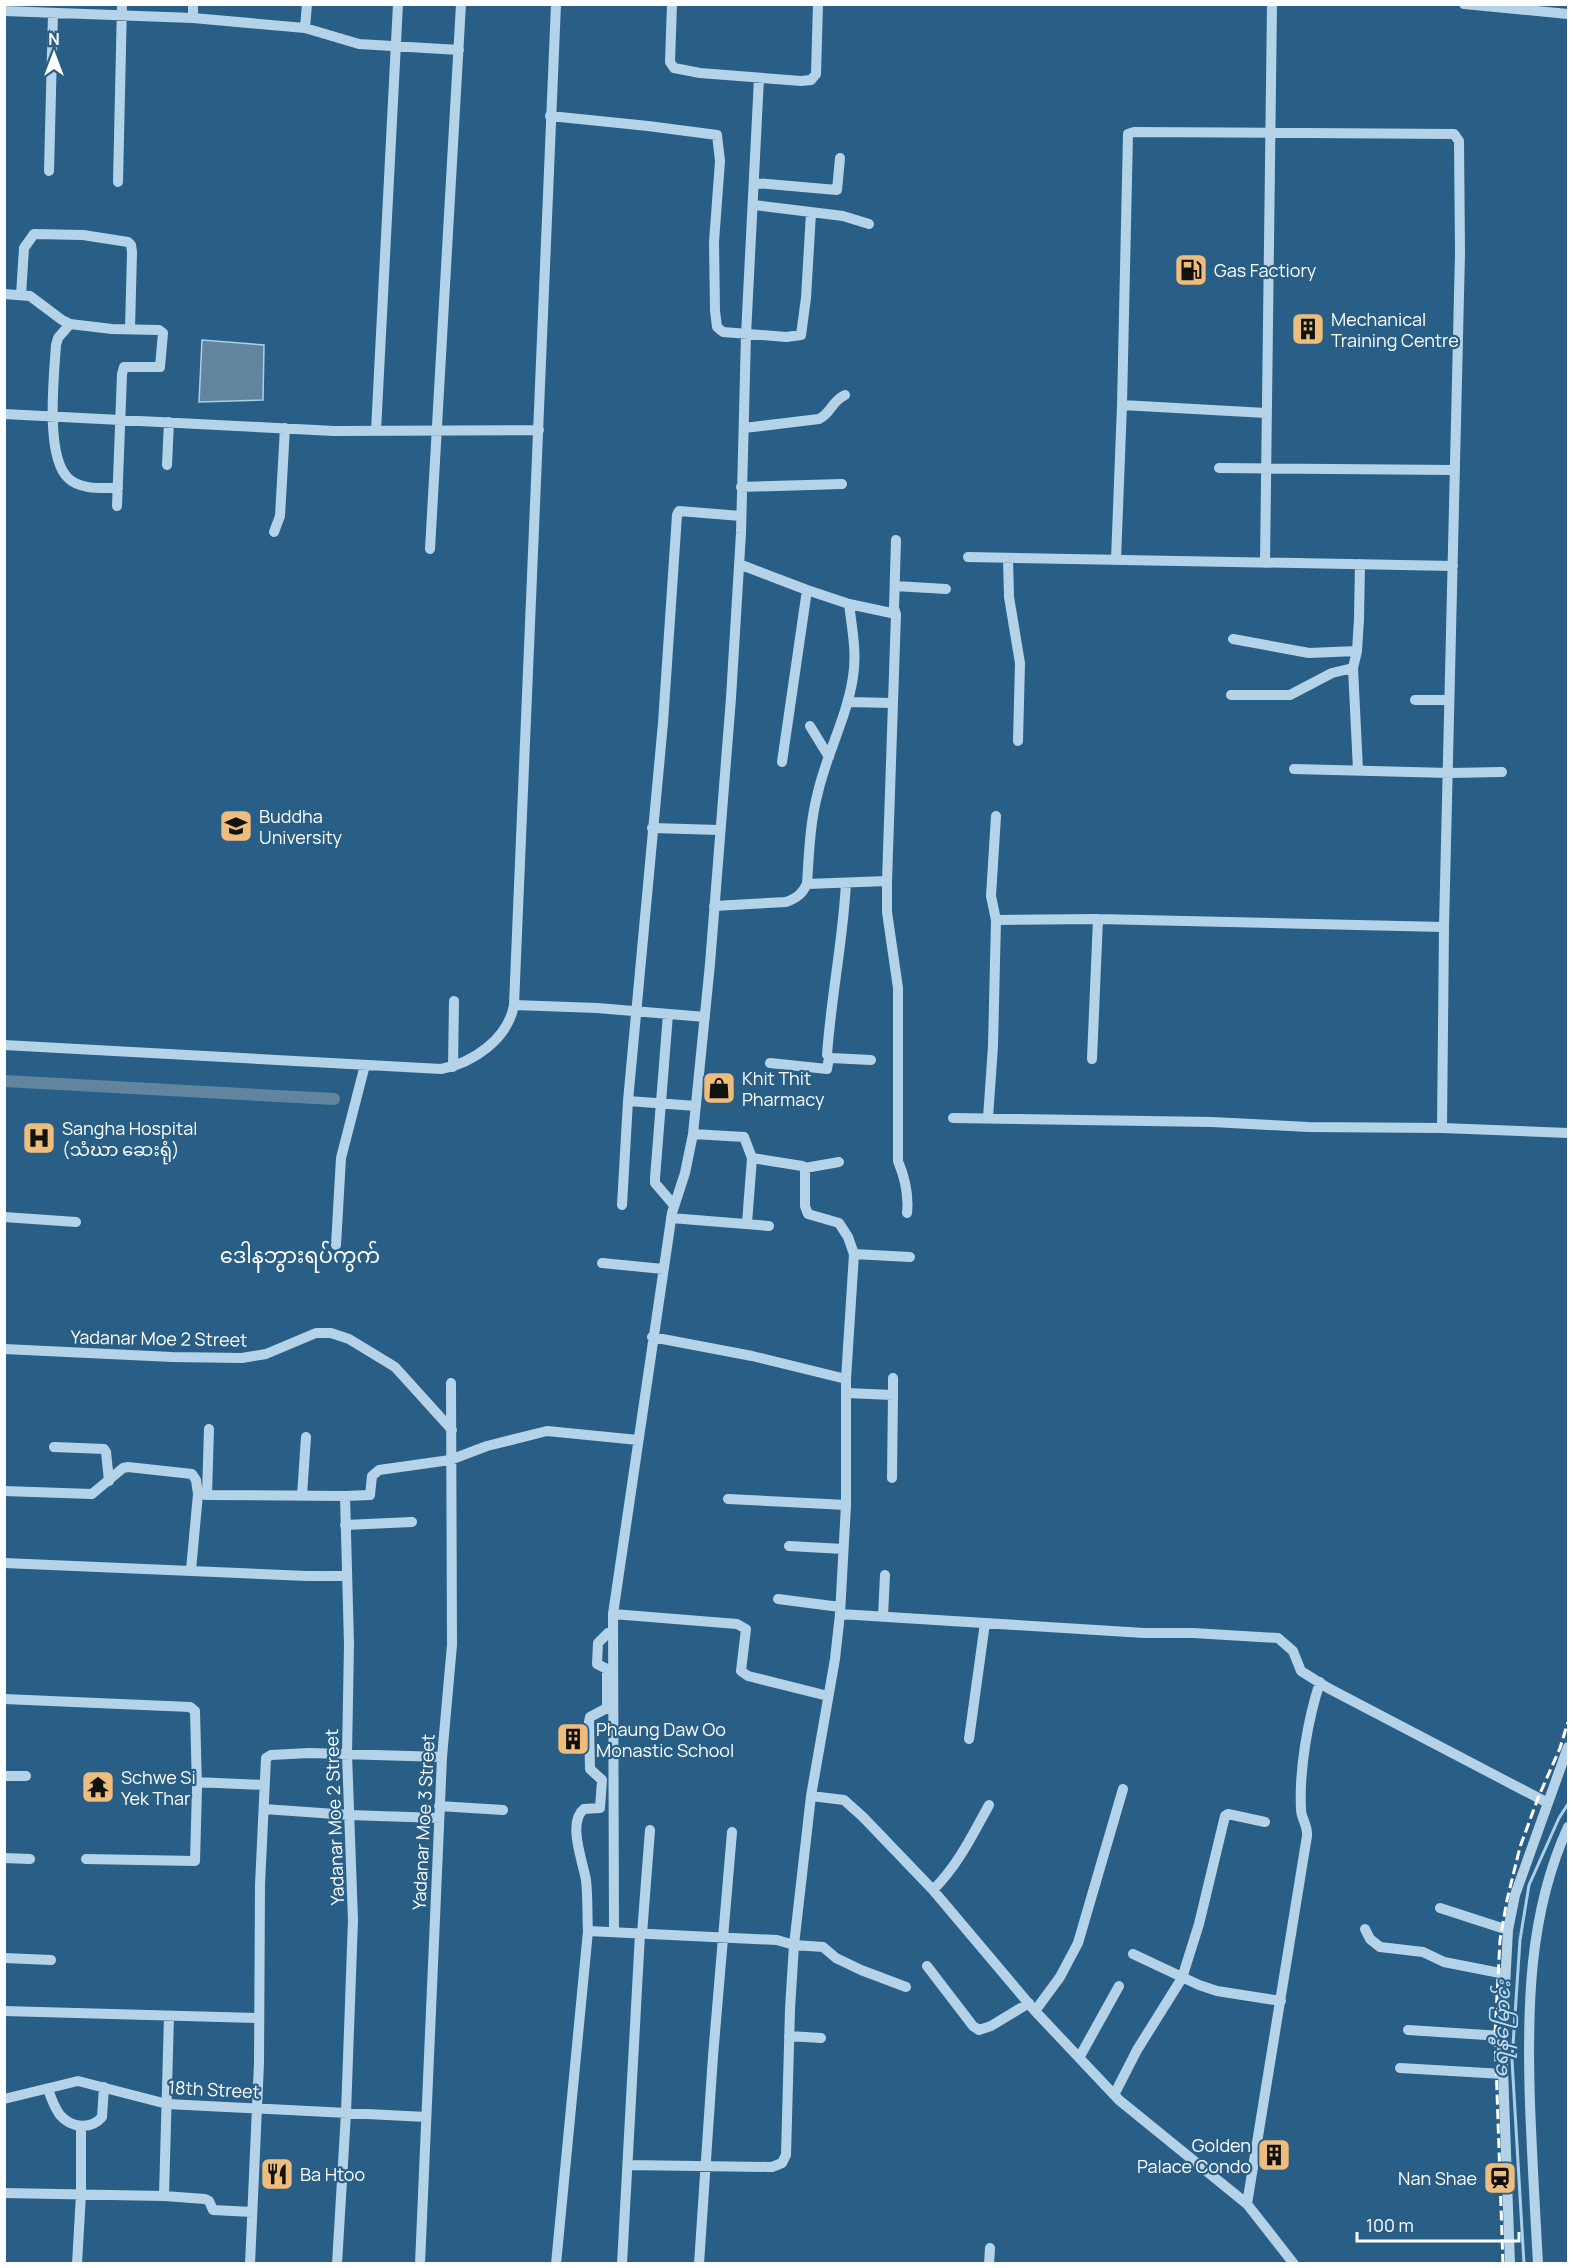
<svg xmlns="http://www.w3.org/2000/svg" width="1573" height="2268" font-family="Manrope,'Noto Sans Myanmar',sans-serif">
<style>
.water{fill:#61859f;stroke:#aacfe8;stroke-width:1.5}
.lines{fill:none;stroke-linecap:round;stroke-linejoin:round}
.stream{stroke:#aacfe8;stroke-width:3}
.canal{stroke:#61859f;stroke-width:12}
.minor{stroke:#b5d3e8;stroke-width:10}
.rail{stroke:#fff;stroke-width:3;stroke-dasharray:10 4.5;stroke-linecap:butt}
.labels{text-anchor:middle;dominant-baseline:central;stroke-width:4.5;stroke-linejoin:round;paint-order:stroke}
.poi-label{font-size:18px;fill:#fff;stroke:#295f86;text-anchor:start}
.street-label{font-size:18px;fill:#fff;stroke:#295f86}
.water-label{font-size:20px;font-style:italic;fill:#c1dcef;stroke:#295f86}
.quarter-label{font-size:21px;fill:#fff;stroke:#295f86}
</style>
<rect width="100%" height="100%" fill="#295f86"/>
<path class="water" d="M202 340 264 345 263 400 199 402Z"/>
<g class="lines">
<path class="stream" d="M1524 2264 1512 2060 1520 1940 1529 1885 1559 1818 1568 1804"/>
<path class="canal" d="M4 1081 334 1099"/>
<path class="minor" d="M672 4 670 62 674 68 700 73 801 81 811 80 816 74 818 4
M1464 4 1568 14
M4 11 193 18 305 28 359 44 459 50
M193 18V4
M305 28 307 4
M550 116 648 126 717 135 720 161 714 242 715 311 717 327 723 332 786 337 801 335 806 298 811 213
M49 171 53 13
M118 182 122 4
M755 183 837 190 840 158
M754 205 843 216 869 224
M4 294 30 296 62 320 70 324 112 329 159 330 163 333 160 367H124L122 374 117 506
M21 295 24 248 34 234 83 235 128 242 131 245 132 252 130 329
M70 324 58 338 56 345C54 376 45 456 68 478 80 490 102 488 118 488
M1122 405 1266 413
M4 414 334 431 539 430
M744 428 819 419C831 413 832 401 845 395
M376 431 398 4
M167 465 169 422
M1219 468 1455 470
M741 487 842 484
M274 532 280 516 285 428
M896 540 894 608 896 614 887 881V912L898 988V1161C905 1178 909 1195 907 1213
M430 549 461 4
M968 557 1453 566
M1008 558 1009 597 1020 663 1018 741
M1265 563 1272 4
M895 586 946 589
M849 604 896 614
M1233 639 1309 653 1357 651
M1231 695H1290L1332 673 1353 668
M1415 700H1449
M848 702 892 703
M810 726 829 757
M782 762 807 590
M1294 769 1449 773 1502 772
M1358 770 1353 668 1357 651 1359 619 1360 564
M652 828 719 830
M846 883C843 941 831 997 827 1055L831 1058 871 1060
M807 884 887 881
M714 906 786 902C797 898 802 894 807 884 809 853 810 822 818 792 827 753 847 717 853 677 857 653 852 628 849 604L807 590 739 564
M996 920 1098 919 1444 927 1460 253 1459 141 1454 134 1134 132 1128 134 1122 405 1116 560
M514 1005 597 1008 705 1017
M668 1014 655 1178V1183L673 1204
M4 1045 441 1069C473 1063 508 1039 514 1005L556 4
M1092 1059 1098 919
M770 1063 827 1069 829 1058
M453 1067 454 1001
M628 1101 696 1106
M953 1118 1212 1122 1308 1127 1442 1128 1568 1133
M988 1118 993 1046 996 920 991 896 996 816
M1442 1128 1444 927
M805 1168 839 1162
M622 1205 628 1101 663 723 677 515 679 511 741 516
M4 1217 76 1222
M671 1218 769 1226
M747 1223 752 1158
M336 1245 341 1158 365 1065
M854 1254 910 1257
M602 1263 663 1269
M652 1337 752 1356 846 1379
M4 1349 172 1357 242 1358 266 1354 316 1333H331L349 1339 395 1367 452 1430
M893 1378V1395
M846 1393 893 1395 892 1478
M54 1447 104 1449 106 1452 109 1481
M4 1491 92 1494 123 1468 128 1467 192 1474 196 1480 198 1494 207 1495 345 1496
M207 1495 209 1429
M302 1495 306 1437
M728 1499 846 1505
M345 1525 412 1522
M789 1546 843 1549
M4 1563 307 1576H346
M191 1570 198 1494
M778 1599 840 1607
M613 1614 737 1624 746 1629 741 1671 748 1676 828 1696
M840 1614 1144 1633H1193L1278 1638 1293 1651 1301 1671 1328 1688 1548 1803
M883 1616 885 1575
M4 1699 190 1707 195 1711 197 1788 195 1861 86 1859
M969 1739 985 1623
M4 1776H26
M196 1782 264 1785
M811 1796 844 1800 863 1817 933 1890 1035 2011 1119 2100 1247 2204 1294 2264
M439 1806 503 1810
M264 1809 349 1815 439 1818
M4 1858 30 1859
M933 1890C958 1865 972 1836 989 1805
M1440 1908 1508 1930
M1365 1929 1370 1939 1380 1947 1423 1952 1444 1962 1505 1974
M588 1931C587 1915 588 1897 586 1880 583 1862 567 1822 584 1809L600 1808 602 1780 590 1769 589 1722 590 1717 607 1708V1669L597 1664 598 1643 608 1633H613
M614 1932 613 1614 672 1213 685 1173 693 1134 710 964 731 698 741 533 746 335 759 78
M642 1934 650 1830
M1133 1954 1199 1985 1217 1991 1281 2001
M4 1958 51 1960
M927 1966 973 2026 979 2030 991 2026 1029 2003
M4 2011 258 2018
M1035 2011 1060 1977 1078 1943 1123 1789
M1408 2030 1502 2036
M789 2036 821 2038
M1079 2058 1119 1986
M1400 2068 1503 2074
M48 2089C51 2098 54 2107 60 2115 71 2128 91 2130 102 2117L104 2087
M1114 2095 1137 2050 1182 1978 1199 1924 1225 1816 1228 1814 1265 1822
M4 2099 78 2081 167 2104 426 2117
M628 2165 772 2167 782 2163 786 2155 790 2009 794 1945 823 1947 836 1958 861 1970 906 1987
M4 2193 164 2196 169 2016
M164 2196 205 2199 209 2201 213 2210 252 2212
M1247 2204 1307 1836C1308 1825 1301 1819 1301 1809 1299 1769 1308 1719 1320 1682
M77 2264 81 2194V2126
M250 2264 259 2063 260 1885 266 1758 271 1755 309 1753 442 1757
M337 2264 346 2113 353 1920 347 1754 349 1644 345 1496 370 1495 372 1476 379 1470 450 1460 487 1446 547 1431 638 1440
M420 2264 442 1757 452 1645 451 1383
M556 2264 588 1931 777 1940 794 1945 811 1796 835 1659 840 1614 846 1505V1379L854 1254 848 1237 839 1223 808 1214 805 1206V1168L802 1166 752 1158 744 1137 693 1134
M622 2264 640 1934
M699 2264 713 2056 732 1832
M989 2264 990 2248
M1510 2264 1502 2042 1508 1930 1515 1895 1568 1747
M1538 2264C1535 2210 1532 2157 1530 2104 1527 2011 1528 1914 1568 1827"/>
<path class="rail" d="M1503 2264 1495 2035 1500 1940 1507 1900 1520 1847 1538 1798 1560 1748 1568 1722"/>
</g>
<defs>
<symbol id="fuel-square" viewBox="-11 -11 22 22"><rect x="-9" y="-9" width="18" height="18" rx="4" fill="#eebd7c" stroke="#295f86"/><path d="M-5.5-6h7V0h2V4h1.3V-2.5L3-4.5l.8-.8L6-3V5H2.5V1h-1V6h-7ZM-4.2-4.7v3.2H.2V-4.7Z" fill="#111"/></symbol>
<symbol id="building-square" viewBox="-11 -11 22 22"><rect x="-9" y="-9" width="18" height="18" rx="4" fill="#eebd7c" stroke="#295f86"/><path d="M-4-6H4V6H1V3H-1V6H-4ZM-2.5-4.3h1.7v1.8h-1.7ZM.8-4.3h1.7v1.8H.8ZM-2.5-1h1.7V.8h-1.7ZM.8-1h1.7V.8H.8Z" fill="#111"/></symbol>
<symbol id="university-square" viewBox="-11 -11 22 22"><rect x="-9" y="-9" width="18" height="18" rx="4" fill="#eebd7c" stroke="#295f86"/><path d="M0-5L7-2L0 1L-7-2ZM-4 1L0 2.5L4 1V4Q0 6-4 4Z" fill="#111"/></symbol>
<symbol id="shop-square" viewBox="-11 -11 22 22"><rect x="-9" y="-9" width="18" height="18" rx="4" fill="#eebd7c" stroke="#295f86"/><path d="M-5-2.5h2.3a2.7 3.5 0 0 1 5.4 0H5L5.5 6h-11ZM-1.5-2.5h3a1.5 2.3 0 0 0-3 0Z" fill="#111"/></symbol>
<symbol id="hospital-square" viewBox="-11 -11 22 22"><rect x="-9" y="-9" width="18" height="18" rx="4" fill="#eebd7c" stroke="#295f86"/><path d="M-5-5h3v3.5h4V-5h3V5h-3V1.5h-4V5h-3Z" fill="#111"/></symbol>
<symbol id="temple-square" viewBox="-11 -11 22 22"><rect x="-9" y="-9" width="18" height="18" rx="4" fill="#eebd7c" stroke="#295f86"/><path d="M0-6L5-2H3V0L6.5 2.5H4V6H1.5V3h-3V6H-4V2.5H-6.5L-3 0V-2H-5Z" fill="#111"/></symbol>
<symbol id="restaurant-square" viewBox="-11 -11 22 22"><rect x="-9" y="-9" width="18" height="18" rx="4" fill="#eebd7c" stroke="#295f86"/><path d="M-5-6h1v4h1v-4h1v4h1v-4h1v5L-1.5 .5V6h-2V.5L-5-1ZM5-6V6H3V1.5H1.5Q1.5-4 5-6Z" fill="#111"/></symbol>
<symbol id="station-square" viewBox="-11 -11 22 22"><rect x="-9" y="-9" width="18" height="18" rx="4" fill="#eebd7c" stroke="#295f86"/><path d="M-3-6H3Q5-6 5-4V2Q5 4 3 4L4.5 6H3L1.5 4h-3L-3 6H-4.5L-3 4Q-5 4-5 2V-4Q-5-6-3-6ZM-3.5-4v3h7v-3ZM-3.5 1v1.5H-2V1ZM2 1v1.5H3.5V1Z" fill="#111"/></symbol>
</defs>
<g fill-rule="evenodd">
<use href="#fuel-square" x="1172" y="251" width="38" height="38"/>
<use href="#building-square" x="1289" y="310" width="38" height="38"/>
<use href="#university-square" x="217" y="807" width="38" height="38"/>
<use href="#shop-square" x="700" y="1069" width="38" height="38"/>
<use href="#hospital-square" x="20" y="1119" width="38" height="38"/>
<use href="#building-square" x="554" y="1720" width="38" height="38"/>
<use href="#temple-square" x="79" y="1768" width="38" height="38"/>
<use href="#building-square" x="1255" y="2136" width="38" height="38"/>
<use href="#restaurant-square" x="258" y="2155" width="38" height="38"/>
<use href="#station-square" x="1481" y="2159" width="38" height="38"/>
</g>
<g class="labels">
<g class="poi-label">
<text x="1214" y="270">Gas Factiory</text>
<text x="1331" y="319">Mechanical<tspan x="1331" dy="21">Training Centre</tspan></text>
<text x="259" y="816">Buddha<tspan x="259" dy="21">University</tspan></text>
<text x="742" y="1078">Khit Thit<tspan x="742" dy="21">Pharmacy</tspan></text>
<text x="62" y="1128">Sangha Hospital<tspan x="62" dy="21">(သံဃာ ဆေးရုံ)</tspan></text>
<text x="596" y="1729">Phaung Daw Oo<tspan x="596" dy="21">Monastic School</tspan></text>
<text x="121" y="1777">Schwe Si<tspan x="121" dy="21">Yek Thar</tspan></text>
<text x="1251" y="2145" text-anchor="end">Golden<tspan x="1251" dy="21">Palace Condo</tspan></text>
<text x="300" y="2174">Ba Htoo</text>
<text x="1477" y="2178" text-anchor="end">Nan Shae</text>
</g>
<g class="street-label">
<text transform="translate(159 1338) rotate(1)">Yadanar Moe 2 Street</text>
<text transform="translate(334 1817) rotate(-92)">Yadanar Moe 2 Street</text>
<text transform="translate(423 1822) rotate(-87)">Yadanar Moe 3 Street</text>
<text transform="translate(214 2089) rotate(3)">18th Street</text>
</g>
<g class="water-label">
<text transform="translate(1501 2029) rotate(-88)">ရေနီမြောင်း</text>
</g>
<g class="quarter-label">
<text x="300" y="1255">ဒေါနဘွားရပ်ကွက်</text>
</g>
</g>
<rect width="1573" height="2268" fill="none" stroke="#ffffff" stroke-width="12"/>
<g transform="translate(54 54)" stroke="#295f86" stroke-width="4.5" paint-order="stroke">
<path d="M0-4.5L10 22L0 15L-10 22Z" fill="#ffffff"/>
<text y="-9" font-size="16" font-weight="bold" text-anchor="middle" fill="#ffffff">N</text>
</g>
<path d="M1357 2232v9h162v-9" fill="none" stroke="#ffffff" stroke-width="3"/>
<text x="1366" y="2232" font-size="18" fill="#ffffff" stroke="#295f86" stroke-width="4.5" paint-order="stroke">100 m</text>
</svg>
